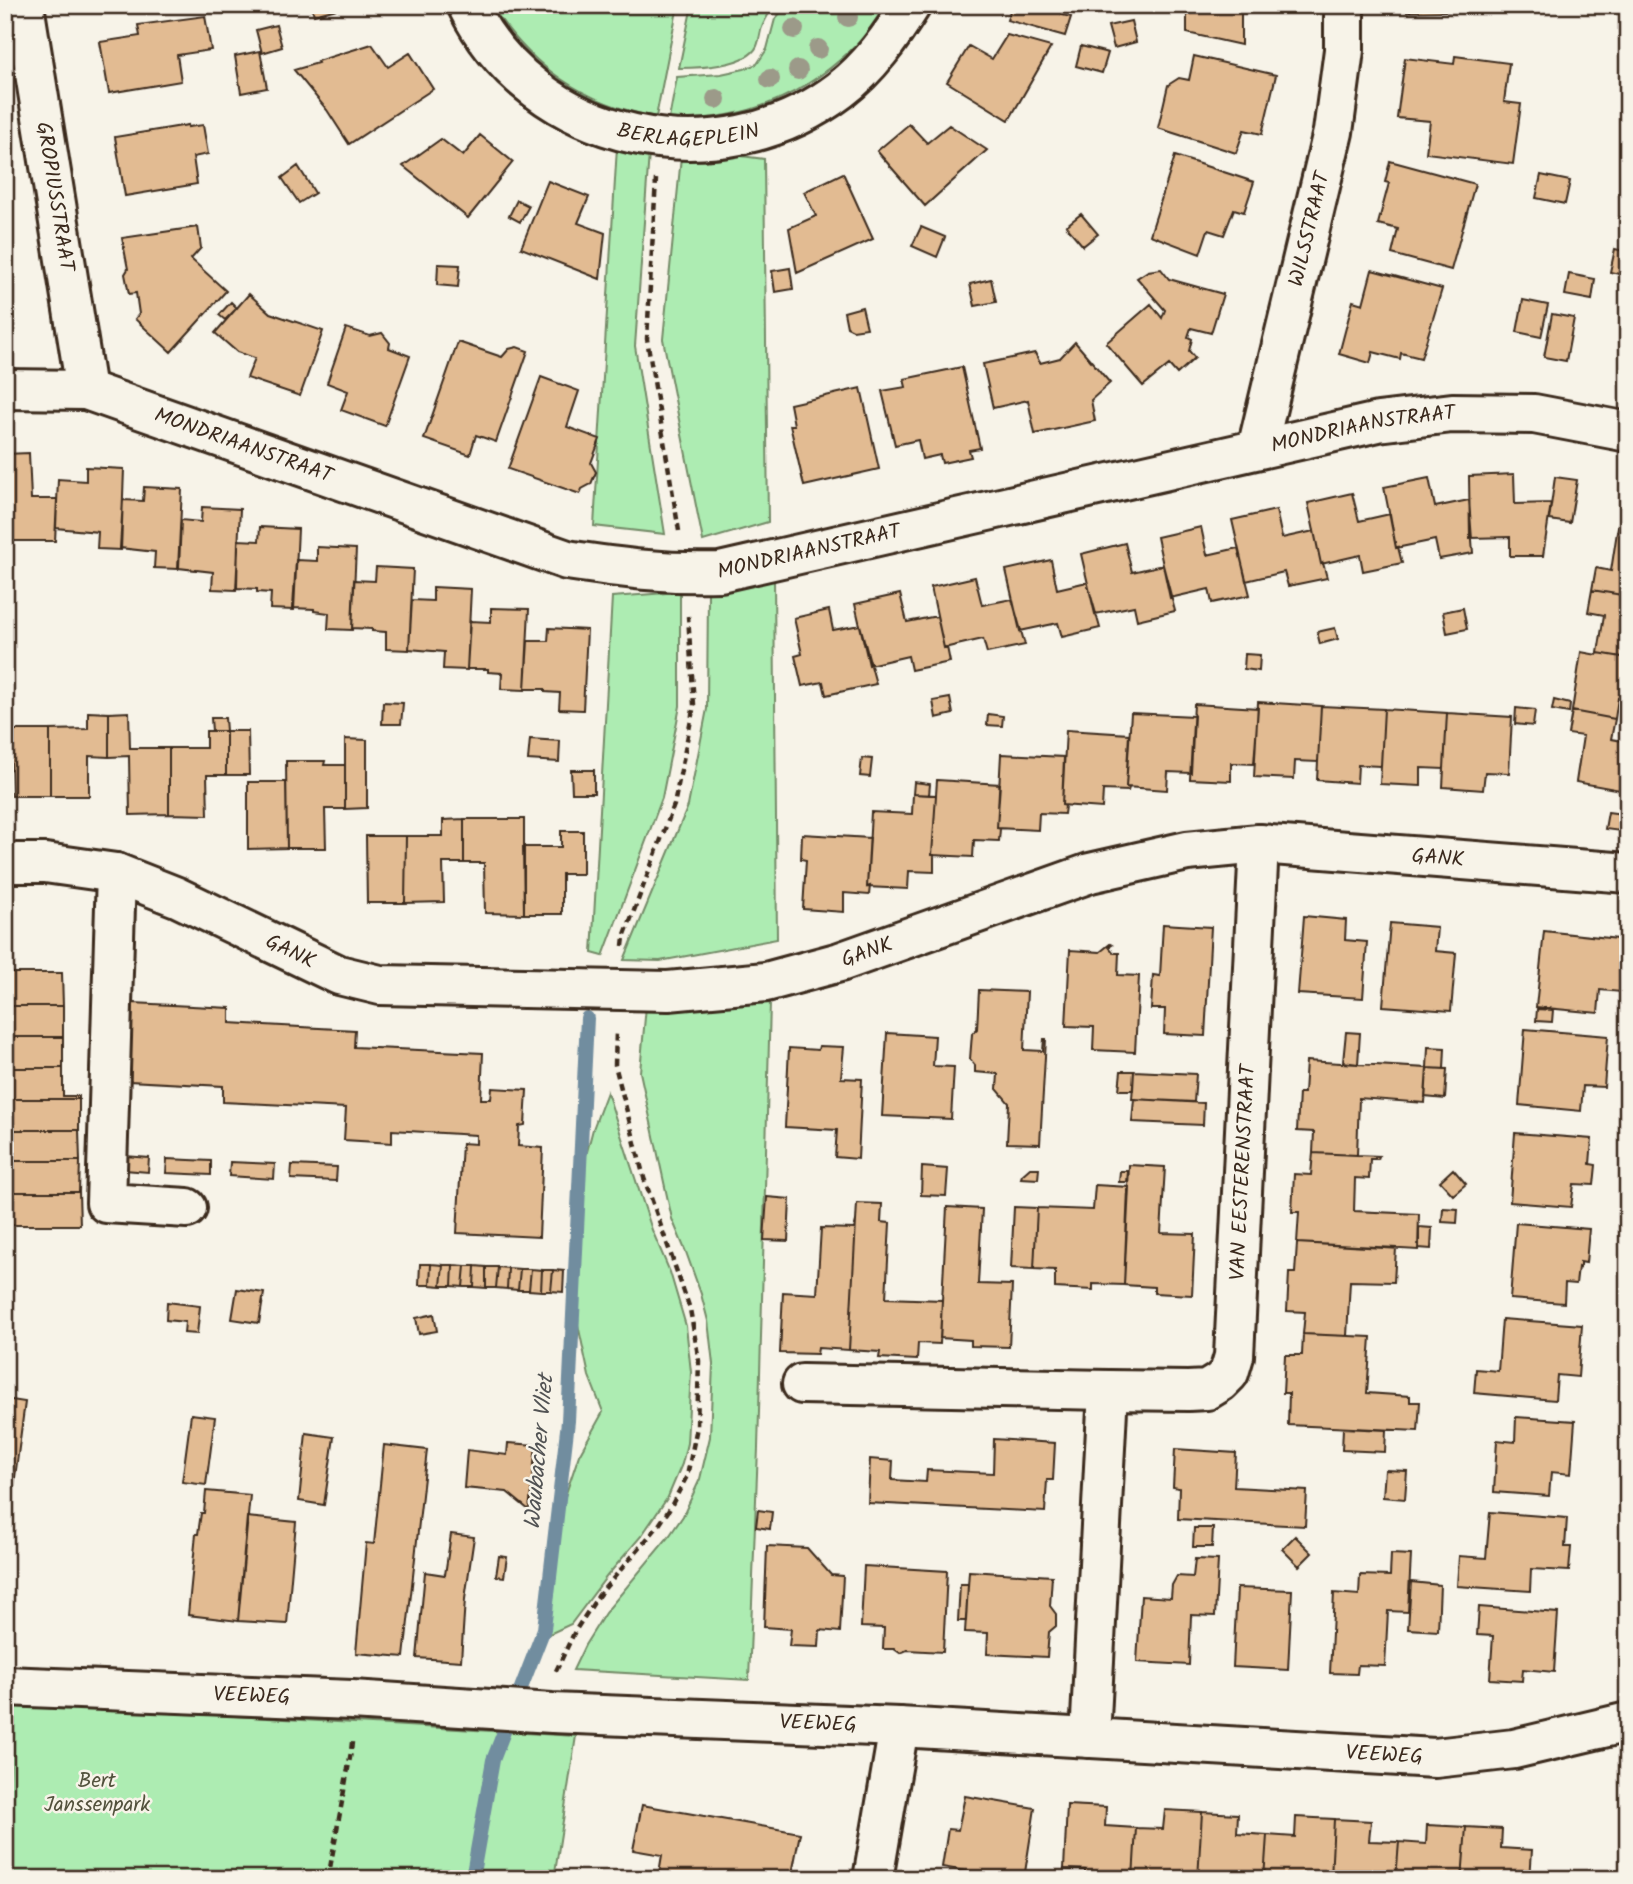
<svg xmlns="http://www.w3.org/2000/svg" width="1633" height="1884" font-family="Kalam,sans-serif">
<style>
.green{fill:#adecb2;stroke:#748b68;stroke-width:2}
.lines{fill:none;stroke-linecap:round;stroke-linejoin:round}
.stream{stroke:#718d9f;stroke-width:14}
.building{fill:#e2bb92;stroke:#3b2a1e;stroke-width:2}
.street-casing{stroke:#3b2a1e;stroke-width:44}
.path{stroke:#3b2a1e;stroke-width:4.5;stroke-dasharray:7 5;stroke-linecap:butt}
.street{stroke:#f7f3e8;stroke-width:38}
.tree{fill:#9c9a89}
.labels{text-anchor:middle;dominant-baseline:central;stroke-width:5;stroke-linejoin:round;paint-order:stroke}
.street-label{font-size:21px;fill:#3b2a1e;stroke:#f7f3e8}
.park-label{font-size:21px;fill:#52513c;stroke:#f7f3e8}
.water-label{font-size:23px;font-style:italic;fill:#525354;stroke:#f7f3e8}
</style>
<rect width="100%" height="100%" fill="#f7f3e8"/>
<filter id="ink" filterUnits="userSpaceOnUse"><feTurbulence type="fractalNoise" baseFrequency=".0143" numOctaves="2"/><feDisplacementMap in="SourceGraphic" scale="14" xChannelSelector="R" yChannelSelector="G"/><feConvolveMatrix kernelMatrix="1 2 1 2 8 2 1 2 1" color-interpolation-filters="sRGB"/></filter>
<g filter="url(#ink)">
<path class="green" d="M491 5H678L656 117C584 104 531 67 491 5Z
M692 5H774C769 13 764 21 761 30 760 35 759 41 757 46 748 66 699 68 679 68Z
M787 5H885C876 20 866 36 853 48 802 98 740 122 669 119L677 77 721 74 744 69 757 64 767 49 775 19Z
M617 147 649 153 635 346 665 534 594 526Z
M726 154 764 159 768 522 703 541 663 339 681 157Z
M774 578 777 939 660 961 624 960 688 806 707 709 708 593Z
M680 592V706L662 798 603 956 592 953 612 597Z
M770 1003 758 1448 749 1680 573 1670 585 1645 605 1613 670 1535 683 1516 700 1479 710 1437 713 1364 708 1321 701 1294 686 1252 672 1219 640 1072 646 1006Z
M607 1092 652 1230 670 1272 686 1326 691 1372 687 1443 682 1464 668 1497 642 1535 607 1576 571 1624 545 1636 557 1520 579 1455 603 1412 589 1376 577 1320 583 1167 593 1129Z
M13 1703 576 1736 554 1879H6Z"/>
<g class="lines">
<path class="stream" d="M472 1879 493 1760 544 1629 568 1421 587 1018"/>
</g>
<path class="building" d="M311 5H352L314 15Z
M1012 5H1065L1062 15 1071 17 1065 36 1007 20Z
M1187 5H1279V12L1241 13V45L1187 33Z
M1407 5H1495V10L1407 12Z
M205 16 211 50 177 55 181 81 109 93 100 42 140 36 138 25Z
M1131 21 1136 42 1114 48 1108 26Z
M276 25 282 47 262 53 256 30Z
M1007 35 1051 47 1009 120 947 82 969 46 992 59Z
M372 44 388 67 410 53 433 89 349 144 327 110 294 70 318 63 317 61Z
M1081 46 1108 53 1102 73 1076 66Z
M260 51 267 88 241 93 235 56Z
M1194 56 1276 75 1262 134 1244 130 1236 153 1158 128 1168 85 1179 78 1189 80Z
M1455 56 1509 63 1504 102 1521 104 1513 164 1426 153 1430 121 1397 118 1405 58 1454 64Z
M909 124 927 143 949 125 987 150 925 206 877 151Z
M188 125V127L203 125 208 154 193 157 197 184 125 196 115 137Z
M480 135 513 162 468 218 403 166 441 139 463 156Z
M1175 156 1254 182 1244 212 1234 209 1224 235 1208 230 1200 254 1150 235Z
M1390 161 1475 184 1451 270 1392 254 1398 229 1378 224 1389 183 1385 182Z
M298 166 315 193 299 203 282 178Z
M843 173 873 239 797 273 789 228 816 216 804 192Z
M1541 175 1570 181 1565 204 1536 198Z
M548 181 589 197 578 223 605 233 600 279 521 248Z
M517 200 529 206 520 222 509 216Z
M1081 214 1098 234 1083 246 1066 226Z
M198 227 201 248 191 259 226 291 171 352 135 319 139 314 136 293 129 294 125 274 128 269 122 238Z
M921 227 945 237 937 257 912 246Z
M1615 249 1628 252V276L1610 272Z
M438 264 460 265 458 287 437 285Z
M790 268 793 289 775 292 772 271Z
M1161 269 1169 279 1223 294 1211 333 1191 328 1188 337 1192 339 1189 351 1195 358 1177 374 1169 365 1143 386 1106 343 1151 304 1162 318 1165 310 1137 278 1148 271Z
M1372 270 1442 289 1421 358 1401 353 1400 359 1373 352 1370 363 1339 354 1353 301 1363 304Z
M1569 274 1595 279 1592 300 1565 295Z
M991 279 996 302 975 306 970 284Z
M249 294 270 313 323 331 300 396 247 378 255 358 237 352 215 333Z
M1523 300 1548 305 1541 337 1517 332Z
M231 302 237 308 225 320 219 315Z
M862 307 867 328 853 330 847 327 844 312Z
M1552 314 1574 318 1566 361 1544 357Z
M346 328 370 336 382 333 390 343 389 348 410 356 385 426 341 410 348 391 327 383Z
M458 342 502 357 509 349 517 347 528 351 496 442 476 435 470 455 424 439Z
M1075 342 1110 383 1091 400 1095 421 1035 434 1028 400 993 408 983 364 1035 353 1040 363 1060 358Z
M962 367 980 448 969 450 971 457 942 463 940 455 922 459 918 440 895 445 882 391 906 387 904 379Z
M541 377 579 391 567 427 600 439 591 463 596 472 591 484 582 489 580 494 508 469Z
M861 388 879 469 804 486 790 425H794L790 404Z
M29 453 31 499H57L55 541H5V454Z
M86 467 124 469 121 550 97 549 98 532 56 528 58 479 86 481Z
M1514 474 1515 504 1551 503 1543 556H1510V537L1470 538 1469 476Z
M1555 477 1577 480 1570 523 1549 520Z
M1429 478 1435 507 1469 500 1473 553 1439 559 1435 540 1396 548 1384 487Z
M144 487 182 489 178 569 154 568 155 552 120 548 123 500 143 501Z
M1625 492 1628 493V534L1617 532Z
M1352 493 1359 521 1390 514 1396 548 1398 547 1402 563 1363 571 1360 555 1321 564 1308 503Z
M202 507 240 509 236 590 212 589 213 572 179 568 181 520 201 522Z
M1276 510 1282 538 1314 531 1321 564 1323 563 1327 578 1288 586 1284 572 1246 581 1232 520Z
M260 527 298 529 294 610 270 609 271 593 257 592V589L237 588 238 540 259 541Z
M1201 527 1207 555 1238 548 1250 595 1212 603 1209 589 1170 598 1157 537Z
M1617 532 1628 534V596L1592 590 1596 568 1611 571Z
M1125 543 1132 572 1163 565 1175 611 1137 620 1134 606 1095 614 1081 554Z
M317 547 356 549 352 630 328 629 329 613 314 611V609L293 608 296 560 317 561Z
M1051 560 1057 589 1087 582 1100 628 1062 637 1058 623 1020 631 1006 570Z
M376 567 413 569 409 650 386 649V632L372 631V629L352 628 354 580 375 581Z
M975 577 982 605 1012 599 1025 645 987 653 983 639 944 648 931 587Z
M433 587 471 589 467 670 443 669 444 652 409 649 412 600 433 601Z
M1592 590 1628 596V658L1598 653 1604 615 1588 612Z
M900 594 907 622 937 616 944 648 947 647 950 662 911 670 908 656 869 665 855 604Z
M491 608 529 609 525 690 501 689 502 673 488 672V669H467L470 621 491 622Z
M1463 608 1467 629 1447 633 1443 612Z
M829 610 833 630 860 625 876 684 826 695 823 682 802 686 795 656 802 654 794 618Z
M549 628 587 630 583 710 559 709 560 693 545 692V689H525L528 641H548Z
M1335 628 1338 639 1320 644 1317 632Z
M1581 652 1597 655 1598 653 1628 658V700L1618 698 1615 719 1572 711Z
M1245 654 1260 655 1259 671 1244 669Z
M950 698 953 714 936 718 933 701Z
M1554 700 1570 704 1569 713 1552 710Z
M383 702 403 703 401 724H382Z
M1258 702 1321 706 1318 762 1295 761 1294 779 1254 777Z
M1194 704 1258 708 1254 764 1231 763V781L1190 779Z
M1321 706 1384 709 1381 766 1358 765 1357 783 1317 780Z
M1516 708 1535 710 1533 726 1515 724Z
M1384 709 1447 713 1444 769 1421 768V786L1380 784Z
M1572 711 1615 719 1611 739 1628 742V799H1625L1626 791 1576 782 1583 736 1568 734Z
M88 712 109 713V757L89 756V796H50V730L88 729Z
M129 712 130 748H169V814L130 815 129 756 109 757V713Z
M5 713H12V730H50V796H12L11 757H5Z
M1131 713 1194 716 1191 773 1168 772 1167 790 1126 787Z
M1447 713 1512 717 1509 773 1485 772 1483 790 1443 787Z
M988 714 1003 716 1002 726 987 725Z
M211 718H225L226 731H212Z
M1066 730 1129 734 1126 787 1129 788 1128 791 1103 790 1102 808 1062 805Z
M206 731H226V775H207L208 815 169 814V748H206Z
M226 731H248L249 775H226Z
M345 739 367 740V808L345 809Z
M530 739 560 741 559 762 528 760Z
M1001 754 1064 757 1062 805 1065 806 1064 814 1039 813 1038 830 997 828Z
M862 758 872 759 870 777 860 776Z
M286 761H325L324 765H345V809H325L326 848H287Z
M571 770H594V793H572Z
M937 780 1000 784 997 828 1000 829 999 841 974 840 973 857 932 855Z
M248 782H286L287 848 248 849Z
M914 782 930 784 929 795 913 794Z
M913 794 936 795 932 855H934V872L909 871 908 889 867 887 871 812 912 814Z
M1608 812 1623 814 1620 831 1605 829Z
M464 819V863H443L444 902 405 903 406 836H443V820Z
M464 819H524V914L485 913 484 863H464Z
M561 831H583V874H562V914H524L523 847H561Z
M802 834 870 838 867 887 870 886 869 895 844 893V912L803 909 806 860 801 859Z
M366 836H406L405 903H367Z
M1304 916 1346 920 1345 940 1367 942 1363 998 1298 994Z
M1390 923 1437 927 1435 951 1456 953 1451 1011 1383 1006Z
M1163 924 1211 927 1205 1036 1164 1034 1165 1009H1151L1153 975 1160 976Z
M1544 931 1627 940 1621 992 1600 990 1598 1013 1536 1007Z
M1110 944 1112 945 1109 947 1114 953H1119L1118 975 1139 976 1135 1052 1093 1050 1094 1027 1066 1026 1070 950 1100 952Z
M5 973H62L63 1006H5Z
M979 990 1027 992 1024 1050 1043 1051 1044 1039H1046L1040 1144 1007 1143 1009 1103 997 1089 998 1074 975 1072V1065L970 1059 972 1034 977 1029Z
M133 1003 230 1008V1023L355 1030 354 1047 483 1053 481 1099H491L492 1088 527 1090 525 1125 519 1126 518 1146 543 1148 539 1237 457 1233 462 1143 476 1144V1135L392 1130V1143L344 1140 346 1108 223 1102V1086L129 1081Z
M5 1006H63V1037H5Z
M1537 1009 1553 1010 1552 1022 1536 1021Z
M1525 1029 1608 1036 1604 1087 1583 1086 1581 1111 1519 1105Z
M1346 1032 1360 1033 1358 1064 1343 1062Z
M887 1033 935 1036 933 1066 954 1067 951 1119 882 1116Z
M5 1037H63V1068H5Z
M819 1046 844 1047 841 1078 862 1079 858 1159 835 1157 837 1130 785 1127 789 1048 818 1050Z
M1428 1047 1445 1048 1444 1069 1427 1068Z
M1306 1061 1427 1068 1425 1103 1359 1098 1357 1155 1313 1153 1314 1132 1297 1131 1299 1093H1304Z
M5 1068H63V1096H79V1099H5Z
M1427 1068 1447 1069 1445 1099 1425 1097Z
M1121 1071H1134L1133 1090H1119Z
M1134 1071 1196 1074 1194 1102 1132 1099Z
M5 1099H79V1130H5Z
M1134 1099 1204 1103 1203 1125 1132 1122Z
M5 1130H79L80 1161H5Z
M1515 1133 1592 1139 1590 1164 1596 1165 1594 1185 1574 1184 1571 1207 1510 1202Z
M1313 1153 1379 1156 1378 1159H1370L1369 1179 1355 1178 1354 1211 1419 1214 1418 1250 1297 1243 1299 1212H1292L1294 1174 1311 1175Z
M125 1156 149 1158 148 1172 125 1170Z
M167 1159 211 1161V1175L166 1173Z
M5 1161H80L79 1192H5Z
M230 1162 275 1164 274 1179 229 1176Z
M292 1165 337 1167 336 1181 291 1179Z
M1129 1165 1165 1167 1161 1233 1195 1234 1192 1295 1154 1293V1287L1124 1285Z
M922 1167 948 1169 946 1196 921 1195Z
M1030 1168H1039L1038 1179 1021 1178 1022 1175Z
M1453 1169 1466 1184 1453 1195 1440 1181Z
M1120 1171H1128L1127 1182H1119Z
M1095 1185 1129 1187 1124 1285 1093 1284V1290L1055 1288V1270L1034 1269 1037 1208 1093 1210Z
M5 1192H79L80 1225H5Z
M767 1197 790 1199 788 1241 764 1240Z
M857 1203 882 1204 881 1222 890 1223 886 1298 942 1300 940 1344 918 1343 917 1360 879 1358 880 1352 849 1350Z
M947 1207 982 1209 978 1284 1012 1285 1009 1347 971 1346V1340L940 1338Z
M1014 1207 1037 1208 1034 1269 1011 1268Z
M1443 1208 1458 1209 1457 1223 1442 1222Z
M856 1221 849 1350 818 1348 817 1354 780 1353 783 1292 817 1294 821 1228 854 1229Z
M1516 1223 1589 1229 1586 1263 1580 1262V1268L1578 1267 1576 1284 1565 1283 1564 1303 1510 1299Z
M1419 1227 1432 1228 1431 1249 1419 1248Z
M1297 1243 1396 1248 1394 1282 1350 1281 1347 1336 1303 1334 1305 1312 1287 1311 1289 1273H1295Z
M420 1264H431L430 1285H419Z
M431 1264 443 1265 441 1286 430 1285Z
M443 1265H453L452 1286H441Z
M453 1265 465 1266 463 1287 452 1286Z
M465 1266H475L474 1287H463Z
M475 1266 486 1267V1288L474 1287Z
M486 1267H498L496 1288H486Z
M498 1267 508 1268 507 1289 496 1288Z
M508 1268 520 1269 518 1290 507 1289Z
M520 1269H531L529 1290H518Z
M531 1269 542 1270 541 1291 529 1290Z
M542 1270H553L551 1291H541Z
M553 1270 564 1271 563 1292 551 1291Z
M237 1289 264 1293 259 1323 232 1319Z
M167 1302 200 1306 197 1334 184 1333 185 1322 166 1320Z
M434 1314 437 1331 419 1334 416 1318Z
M1502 1319 1582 1325 1578 1377 1557 1375 1555 1400 1474 1393 1476 1369 1498 1371Z
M1303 1334 1371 1337 1367 1393 1410 1396V1402H1420L1418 1431 1288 1425 1289 1393H1283L1285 1355H1302Z
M5 1399 25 1402 12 1500H5Z
M191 1414 215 1417 206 1485 182 1482Z
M1516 1417 1575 1421 1571 1474 1551 1472 1549 1496 1494 1492 1497 1440 1515 1442Z
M1343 1428 1386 1430 1385 1452 1342 1450Z
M306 1433 334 1437 324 1505 299 1501Z
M994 1439 1055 1443 1053 1480H1047L1045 1512 868 1503 870 1459 893 1461 892 1480 926 1482 927 1470 993 1473Z
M508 1443 536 1445 529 1510 507 1492 464 1488 467 1450 507 1455Z
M384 1445 427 1450 404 1657 356 1653 366 1543 374 1544Z
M1175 1449 1236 1453 1234 1487 1307 1491 1305 1526 1178 1519 1179 1488 1173 1487Z
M1385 1470 1407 1471 1405 1499 1383 1497Z
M206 1491 250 1495 238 1621 188 1615 196 1534H198L201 1513H204Z
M758 1510 772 1512 770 1529 756 1527Z
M1490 1512 1567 1518 1565 1547H1571L1569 1571 1531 1569 1530 1591 1457 1586 1459 1556 1486 1558Z
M247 1517 296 1522 287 1624 238 1621Z
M1194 1528H1213L1212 1547H1193Z
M451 1534 474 1537 465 1599 461 1661 417 1658 425 1572 445 1575Z
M1295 1536 1312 1553 1299 1566 1282 1549Z
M767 1546 807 1548 831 1575 843 1576 840 1632 820 1630 819 1647 789 1646 791 1629 764 1627Z
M1391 1554 1411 1555 1408 1612 1388 1611 1385 1666 1358 1665 1357 1674 1330 1673 1334 1593 1359 1595 1360 1575 1390 1576Z
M499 1556 507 1557 504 1577 496 1576Z
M1195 1559 1218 1560 1215 1616 1191 1615 1189 1665 1137 1662 1141 1596 1171 1598 1172 1585 1177 1576 1193 1577Z
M864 1566 947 1571 943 1652 907 1650 900 1653 894 1649H883L884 1628 861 1627Z
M969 1571 1052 1576 1050 1606 1056 1614V1626L1049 1632 1047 1657 987 1654 988 1633 965 1632Z
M1411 1582 1440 1585 1438 1631 1408 1629Z
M960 1584H968L966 1621H958Z
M1237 1588 1292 1590 1288 1670 1233 1667Z
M1479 1607 1558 1613 1554 1672 1523 1669 1522 1681 1490 1679 1493 1636 1477 1635Z
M965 1796 1035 1808 1024 1879H1011L942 1867 948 1829 958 1830Z
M642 1805 800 1833 791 1879H658L662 1855 633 1850Z
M1067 1805 1106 1807 1105 1826 1136 1828 1133 1879H1085V1870L1064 1869Z
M1165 1810 1202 1812 1198 1879H1133L1136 1828 1163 1829Z
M1202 1812 1238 1814 1237 1833 1267 1835 1264 1879H1198Z
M1296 1817 1334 1819 1331 1879H1264L1267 1835 1295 1837Z
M1334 1819 1371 1821 1369 1841 1399 1842 1396 1879H1331Z
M1427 1825 1466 1827 1462 1879H1396L1399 1842 1426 1844Z
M1466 1827 1502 1829 1501 1848 1532 1850 1530 1879H1462Z
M965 1871 1011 1879H964Z"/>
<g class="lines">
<defs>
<g id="street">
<path id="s1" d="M24 5 86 390"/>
<path id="s2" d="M467 5C534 143 719 182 840 90 870 67 891 37 911 5"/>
<path id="s3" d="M5 389 86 390 567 560C621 568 666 574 720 572L1378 422 1452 413 1534 414 1628 432"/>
<path id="s4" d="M1257 449 1333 132 1344 50V5"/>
<path id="s5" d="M5 863H45L116 873 177 897 339 975 380 985 668 991 766 982 840 962 1090 873 1187 851 1259 844 1628 873"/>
<path d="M116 873 106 1203 187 1208"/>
<path d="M802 1384 1108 1390"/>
<path id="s6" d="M5 1686 352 1700 552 1713 899 1727 1435 1758 1514 1749 1628 1722"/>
<path id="s7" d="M1090 1738 1108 1390 1188 1391 1207 1390 1220 1382 1229 1373 1234 1356 1259 844"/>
<path d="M873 1879 899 1727"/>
</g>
</defs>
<use href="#street" class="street-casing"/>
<path class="path" d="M656 179 647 339 679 531
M623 946 624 937 674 805 694 705 688 616
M556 1671 575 1631 599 1595 659 1525 669 1510 687 1476 697 1427 699 1361 690 1309 644 1178 615 1065 616 1031
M328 1879 351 1752 352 1742"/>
<use href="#street" class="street"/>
</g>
<g class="tree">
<circle cx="848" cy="17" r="10"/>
<circle cx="794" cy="29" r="10"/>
<circle cx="818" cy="49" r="10"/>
<circle cx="798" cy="70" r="10"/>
<circle cx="770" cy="79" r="10"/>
<circle cx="716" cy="99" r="10"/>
</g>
</g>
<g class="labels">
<g class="street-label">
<text stroke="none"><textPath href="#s2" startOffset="273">BERLAGEPLEIN</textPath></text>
<text stroke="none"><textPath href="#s1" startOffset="194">GROPIUSSTRAAT</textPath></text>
<text stroke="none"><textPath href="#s4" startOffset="226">WILSSTRAAT</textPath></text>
<text stroke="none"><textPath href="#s3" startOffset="1404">MONDRIAANSTRAAT</textPath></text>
<text stroke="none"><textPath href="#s3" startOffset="248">MONDRIAANSTRAAT</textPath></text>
<text stroke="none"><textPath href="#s3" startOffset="836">MONDRIAANSTRAAT</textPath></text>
<text stroke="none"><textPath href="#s5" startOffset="1479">GANK</textPath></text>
<text stroke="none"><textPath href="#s5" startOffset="303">GANK</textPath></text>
<text stroke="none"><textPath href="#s5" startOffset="891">GANK</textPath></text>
<text stroke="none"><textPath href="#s7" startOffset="677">VAN EESTERENSTRAAT</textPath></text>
<text stroke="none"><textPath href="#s6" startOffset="247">VEEWEG</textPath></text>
<text stroke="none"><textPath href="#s6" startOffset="814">VEEWEG</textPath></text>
<text stroke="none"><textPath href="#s6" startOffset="1381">VEEWEG</textPath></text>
</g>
<g class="park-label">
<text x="97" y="1781">Bert<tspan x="97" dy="24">Janssenpark</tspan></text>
</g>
<g class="water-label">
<text transform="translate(540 1452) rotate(-85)">Waubacher Vliet</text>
</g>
</g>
<rect width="1633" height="1884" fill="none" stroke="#f7f3e8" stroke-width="28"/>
<rect x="14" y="14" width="1605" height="1856" fill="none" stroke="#3b2a1e" stroke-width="2.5" filter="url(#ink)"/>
</svg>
